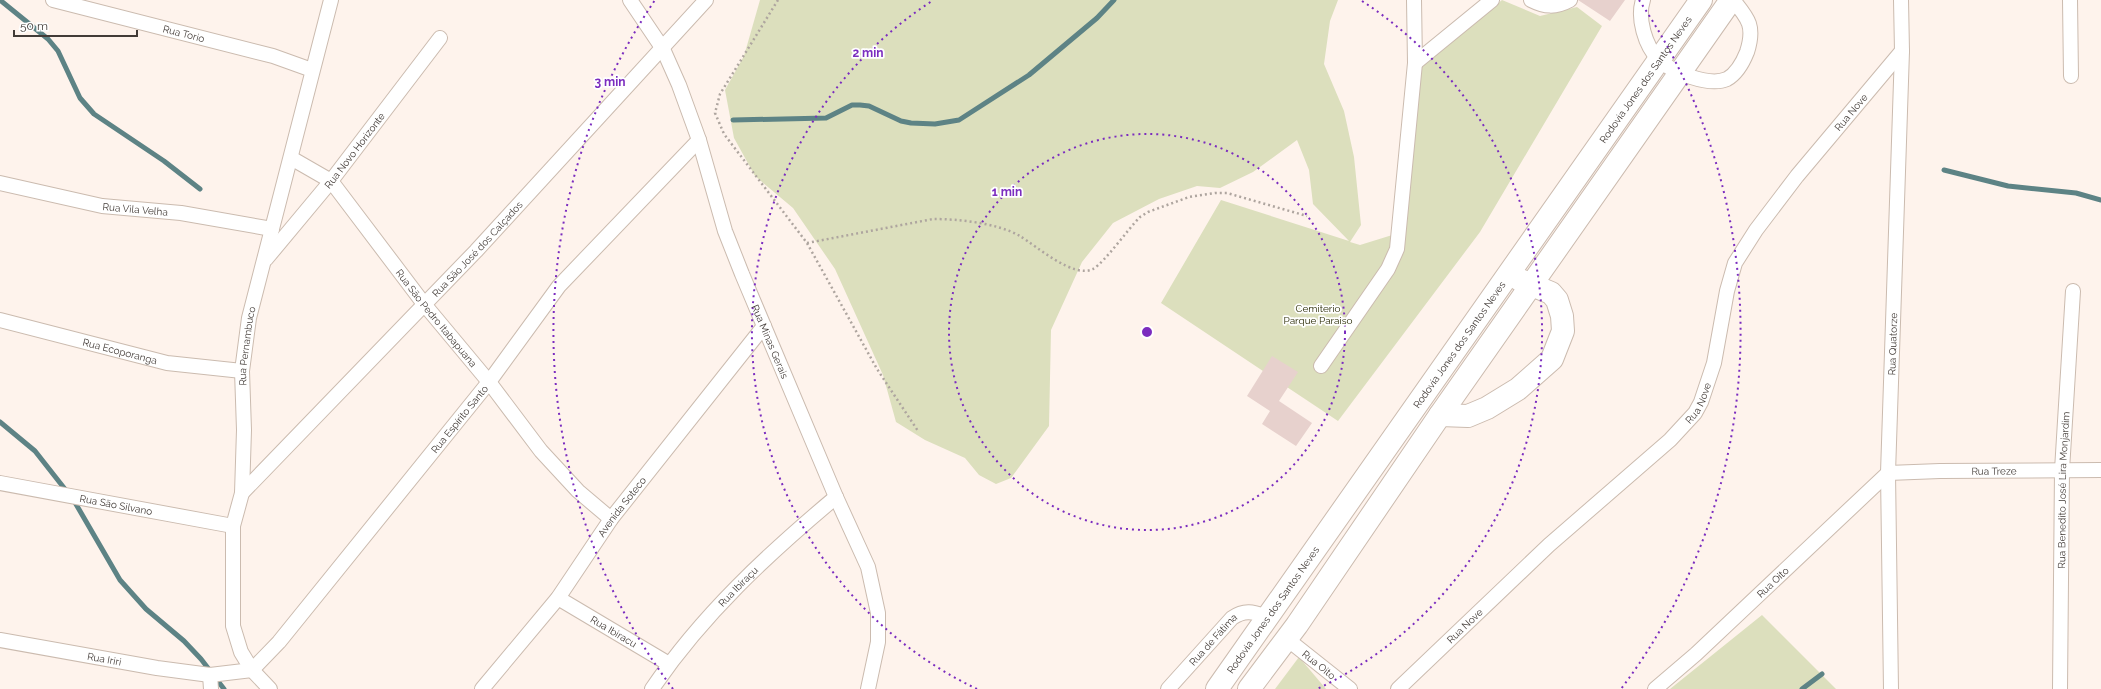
<svg xmlns="http://www.w3.org/2000/svg" width="2101" height="689" font-family="Raleway,sans-serif">
<style>
.green{fill:#dcdfbd}
.lines{fill:none;stroke-linecap:round;stroke-linejoin:round}
.stream{stroke:#5d8385;stroke-width:5}
.building{fill:#e7d1cd}
.street-casing{stroke:#cbbbaf;stroke-width:16}
.primary-casing{stroke:#cbbbaf;stroke-width:24}
.path{stroke:#aea59f;stroke-width:2.5;stroke-dasharray:2 3;stroke-linecap:butt}
.street{stroke:#fff;stroke-width:14}
.primary{stroke:#fff;stroke-width:22}
.ring{fill:none;stroke:#7b2cbf;stroke-width:2;stroke-dasharray:2 4}
.labels{text-anchor:middle;dominant-baseline:central;stroke-width:3.5;stroke-linejoin:round;paint-order:stroke}
.street-label{font-size:10px;fill:#423b37;stroke:#fff}
.park-label{font-size:10px;fill:#2b2c07;stroke:#fff}
.centre{fill:#7b2cbf;stroke:#fff;stroke-width:2}
.ring-label{font-size:12px;text-anchor:middle;font-weight:bold;fill:#7b2cbf;stroke:#fff;stroke-width:3.5;stroke-linejoin:round;paint-order:stroke}
</style>
<rect width="100%" height="100%" fill="#fef3ec"/>
<path class="green" d="M760 0H1338L1330 21 1324 64 1344 111 1354 157 1361 225 1350 242 1360 245 1402 232 1415 72 1502 0 1540 16 1577 7 1602 26 1480 232 1338 421 1161 303 1221 200 1349 241 1313 204 1309 170 1297 140 1253 172 1220 188 1197 186 1159 199 1113 223 1082 262 1051 330 1049 426 1011 478 996 484 979 475 965 458 925 440 896 422 883 375 835 269 793 208 755 176 734 138 725 90 744 56Z
M1762 615 1836 689H1670Z
M1299 657 1326 689H1275Z"/>
<g class="lines">
<path class="stream" d="M0 0 48 39 58 51 80 98 94 114 164 161 200 189
M733 120 826 118 852 105H860L869 106 901 121 911 123 935 124 959 120 1029 75 1097 18 1114 0
M1944 170 2008 186 2076 193 2101 200
M0 422 35 451 68 493
M73 499 120 580 146 609 184 641 201 659 224 689
M1802 689 1822 674"/>
</g>
<path class="building" d="M1578 0H1625L1610 21Z
M1272 356 1298 372 1279 401 1312 423 1296 446 1262 424 1270 411 1247 396Z"/>
<g class="lines">
<defs>
<g id="street">
<path id="s1" d="M53 0 273 56 312 70"/>
<path id="s2" d="M630 0 663 49 679 85 699 140 725 231 742 274 836 497 868 567 878 613V642L868 689"/>
<path d="M1531 0C1545 7 1555 8 1570 0"/>
<path d="M1643 0C1637 18 1645 46 1659 60 1672 72 1709 87 1727 79 1736 74 1743 62 1747 52 1755 27 1749 19 1733 0"/>
<path d="M2070 0 2071 76"/>
<path d="M1415 63 1492 0"/>
<path id="s3" d="M291 158 331 181 424 304 489 382 541 451 578 491 611 519"/>
<path id="s4" d="M0 183 102 206 181 213 272 229"/>
<path id="s5" d="M266 259 331 181 440 38"/>
<path id="s6" d="M0 320 167 363 242 371"/>
<path d="M1321 366 1388 269 1397 249 1415 63 1414 0"/>
<path id="s7" d="M1888 473 1940 471 2101 470"/>
<path id="s8" d="M0 483 233 526"/>
<path id="s9" d="M242 493 476 251 706 0"/>
<path id="s10" d="M558 598 669 664"/>
<path id="s11" d="M1287 639 1350 689"/>
<path id="s12" d="M0 640 157 668 210 675 252 670 279 642 489 382 559 286 699 140"/>
<path d="M210 675 211 689"/>
<path id="s13" d="M270 689 252 670 241 652 233 626V526L242 493 244 430 242 371 249 318 331 0"/>
<path id="s14" d="M482 689 558 598 611 519 764 326"/>
<path id="s15" d="M652 689C702 615 768 554 836 497"/>
<path id="s16" d="M1168 689 1232 618C1245 609 1253 612 1268 617"/>
<path id="s17" d="M1398 689 1549 545 1670 440 1695 413 1701 402 1714 363 1727 291 1735 263 1756 230 1797 176 1902 51"/>
<path id="s18" d="M1655 689 1696 654 1888 473"/>
<path id="s19" d="M1891 689 1888 473 1902 51 1901 0"/>
<path id="s20" d="M2060 689 2062 470 2073 291"/>
</g>
<g id="primary">
<path d="M1440 415 1468 416 1487 408 1518 389 1552 359 1563 331 1562 316 1557 300 1551 293 1520 280"/>
<path id="s21" d="M1217 689 1701 0"/>
<path d="M1249 689 1297 625 1440 415 1731 0"/>
</g>
</defs>
<use href="#street" class="street-casing"/>
<use href="#primary" class="primary-casing"/>
<path class="path" d="M778 0 720 94 715 113 724 134 807 243 877 369 918 431
M807 243 933 219C959 219 997 223 1020 236 1036 246 1074 279 1093 269 1105 262 1128 229 1140 217L1148 212 1189 197 1215 193H1227L1307 216"/>
<use href="#street" class="street"/>
<use href="#primary" class="primary"/>
</g>
<g class="ring">
<circle cx="1147" cy="332" r="198"/>
<path d="M977 689A395 395 0 0 1 932 1M1362 1A395 395 0 0 1 1317 689"/>
<path d="M673 689A593 593 0 0 1 655 0M1639 0A593 593 0 0 1 1621 689"/>
</g>
<g class="labels">
<g class="street-label">
<text stroke="none"><textPath href="#s1" startOffset="135">Rua Torio</textPath></text>
<text stroke="none"><textPath href="#s21" startOffset="745">Rodovia Jones dos Santos Neves</textPath></text>
<text stroke="none"><textPath href="#s17" startOffset="752">Rua Nove</textPath></text>
<text stroke="none"><textPath href="#s5" startOffset="140">Rua Novo Horizonte</textPath></text>
<text stroke="none"><textPath href="#s4" startOffset="138">Rua Vila Velha</textPath></text>
<text stroke="none"><textPath href="#s9" startOffset="339">Rua São José dos Calçados</textPath></text>
<text stroke="none"><textPath href="#s3" startOffset="219">Rua São Pedro Itabapuana</textPath></text>
<text stroke="none"><textPath href="#s2" startOffset="371">Rua Minas Gerais</textPath></text>
<text stroke="none"><textPath href="#s19" startOffset="345">Rua Quatorze</textPath></text>
<text stroke="none"><textPath href="#s21" startOffset="421">Rodovia Jones dos Santos Neves</textPath></text>
<text stroke="none"><textPath href="#s13" startOffset="356">Rua Pernambuco</textPath></text>
<text stroke="none"><textPath href="#s6" startOffset="124">Rua Ecoporanga</textPath></text>
<text stroke="none"><textPath href="#s17" startOffset="416">Rua Nove</textPath></text>
<text stroke="none"><textPath href="#s12" startOffset="581">Rua Espírito Santo</textPath></text>
<text stroke="none"><textPath href="#s7" startOffset="106">Rua Treze</textPath></text>
<text stroke="none"><textPath href="#s20" startOffset="199">Rua Benedito José Lira Monjardim</textPath></text>
<text stroke="none"><textPath href="#s8" startOffset="118">Rua São Silvano</textPath></text>
<text stroke="none"><textPath href="#s14" startOffset="230">Avenida Soteco</textPath></text>
<text stroke="none"><textPath href="#s18" startOffset="159">Rua Oito</textPath></text>
<text stroke="none"><textPath href="#s15" startOffset="134">Rua Ibiraçu</textPath></text>
<text stroke="none"><textPath href="#s21" startOffset="97">Rodovia Jones dos Santos Neves</textPath></text>
<text stroke="none"><textPath href="#s17" startOffset="92">Rua Nove</textPath></text>
<text stroke="none"><textPath href="#s10" startOffset="65">Rua Ibiracu</textPath></text>
<text stroke="none"><textPath href="#s16" startOffset="67">Rua de Fátima</textPath></text>
<text stroke="none"><textPath href="#s12" startOffset="106">Rua Iriri</textPath></text>
<text stroke="none"><textPath href="#s11" startOffset="41">Rua Oito</textPath></text>
</g>
<g class="park-label">
<text x="1318" y="308">Cemiterio<tspan x="1318" dy="12">Parque Paraiso</tspan></text>
</g>
</g>
<circle cx="1147" cy="332" r="6" class="centre"/>
<g class="ring-label">
<text x="868" y="57">2 min</text>
<text x="610" y="86">3 min</text>
<text x="1007" y="196">1 min</text>
</g>
<path d="M14 30v6h123v-6" fill="none" stroke="#423b37" stroke-width="2"/>
<text x="20" y="30" font-size="12" fill="#423b37" stroke="#ffffff" stroke-width="3" paint-order="stroke">50 m</text>
</svg>
